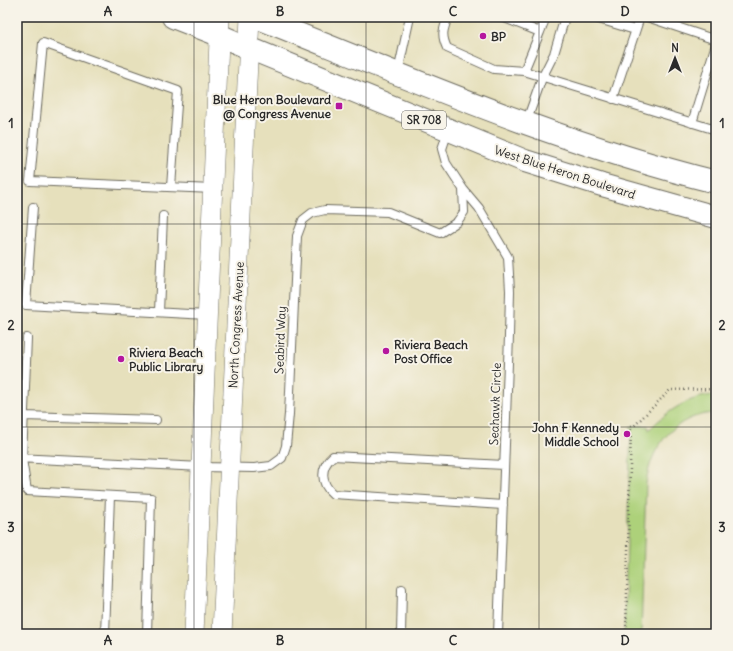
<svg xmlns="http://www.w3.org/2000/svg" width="733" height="651" font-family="Delius,sans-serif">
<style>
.green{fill:#add17a;stroke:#6c7e52}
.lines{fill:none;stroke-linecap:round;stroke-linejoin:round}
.service-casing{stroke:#6c6a5e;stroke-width:10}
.tertiary-casing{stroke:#6c6a5e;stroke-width:20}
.primary-casing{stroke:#6c6a5e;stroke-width:24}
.path{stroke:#6c6a5e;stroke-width:2.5;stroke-dasharray:1 3;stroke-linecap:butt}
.service{stroke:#fff;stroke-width:8}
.tertiary{stroke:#fff;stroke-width:19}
.primary{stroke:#fff;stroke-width:22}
.grid{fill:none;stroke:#2b2b2b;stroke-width:1;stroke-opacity:0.55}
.poi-dot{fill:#b5179e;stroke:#f7f3e8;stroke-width:1.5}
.labels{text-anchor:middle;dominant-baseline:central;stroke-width:4;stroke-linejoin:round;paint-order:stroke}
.shield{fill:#f7f3e8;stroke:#686764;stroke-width:1}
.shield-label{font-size:11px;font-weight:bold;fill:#2b2b2b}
.poi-label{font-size:12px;font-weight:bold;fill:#2b2b2b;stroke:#f7f3e8;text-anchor:start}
.street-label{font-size:12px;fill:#2b2b2b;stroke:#f7f3e8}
.neatline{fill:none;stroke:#2b2b2b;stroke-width:1.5}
.grid-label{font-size:13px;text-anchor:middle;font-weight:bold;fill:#2b2b2b}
</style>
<rect width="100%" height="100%" fill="#f7f3e8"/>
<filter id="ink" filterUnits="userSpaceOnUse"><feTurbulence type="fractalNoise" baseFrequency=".025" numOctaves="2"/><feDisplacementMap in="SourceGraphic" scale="8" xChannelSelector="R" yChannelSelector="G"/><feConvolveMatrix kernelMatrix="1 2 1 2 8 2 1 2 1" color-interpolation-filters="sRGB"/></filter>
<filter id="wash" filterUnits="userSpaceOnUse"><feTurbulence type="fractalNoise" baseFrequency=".012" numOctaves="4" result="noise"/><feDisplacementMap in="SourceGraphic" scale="16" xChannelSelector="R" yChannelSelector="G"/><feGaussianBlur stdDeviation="0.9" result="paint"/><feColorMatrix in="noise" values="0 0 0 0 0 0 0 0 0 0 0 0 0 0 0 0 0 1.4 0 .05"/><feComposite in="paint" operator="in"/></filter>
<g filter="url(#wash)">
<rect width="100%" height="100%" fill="#e6e0bc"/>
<path class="green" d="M716 395V413C676 414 650 446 646 484L641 634H624L631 426H648L649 430C667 411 689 396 716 395Z"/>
</g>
<g filter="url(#ink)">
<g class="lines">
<defs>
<path id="service" d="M448 17C443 30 441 35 447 48L494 69 524 71 716 130
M502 17 540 32 524 71
M592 17 635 30
M647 17 716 40
M540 32 546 17
M398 72 410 17
M613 99 640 17
M526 123 542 78 554 54 565 17
M692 123 716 44
M171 187 178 91 43 43 30 181 213 189
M463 189 479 208 508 257 510 291 509 336 498 634
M33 207 26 305 207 315
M159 312 163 216
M27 338 22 459 27 491 151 498 147 634
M24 416 156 420
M17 458 202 467 254 468 271 466 282 458 286 446 289 414 297 236 303 220 312 213 325 210 388 212 440 233 457 222 464 212 463 189 446 163 442 149 448 131
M503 505 333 494C320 483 320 467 333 456L504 465
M105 634 110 496
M401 634 402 589"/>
<path id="tertiary" d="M194 634 220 17
M222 634 250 17"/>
<path id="primary" d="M173 17 219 35 249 48 525 161 602 185 716 217
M256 17C407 77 558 143 716 182"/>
</defs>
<use href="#service" class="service-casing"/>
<use href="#tertiary" class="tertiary-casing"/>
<use href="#primary" class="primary-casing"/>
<path class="path" d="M626 634 631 426H634L670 390 716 389"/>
<use href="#service" class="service"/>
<use href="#tertiary" class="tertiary"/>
<use href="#primary" class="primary"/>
</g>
</g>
<path class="grid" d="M194 17V634M366 17V634M539 17V634M17 224H716M17 427H716"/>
<g class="poi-dot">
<circle cx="483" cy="36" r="4"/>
<rect x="335" y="102" width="8" height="8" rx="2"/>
<circle cx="386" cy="351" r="4"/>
<circle cx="121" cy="359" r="4"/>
<circle cx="627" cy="434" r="4"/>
</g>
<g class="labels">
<rect class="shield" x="402" y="111" width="44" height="18" rx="3"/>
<g class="shield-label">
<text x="424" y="120">SR 708</text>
</g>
<g class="poi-label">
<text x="491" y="36">BP</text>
<text x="331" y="99" text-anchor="end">Blue Heron Boulevard<tspan x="331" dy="14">@ Congress Avenue</tspan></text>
<text x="394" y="344">Riviera Beach<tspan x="394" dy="14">Post Office</tspan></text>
<text x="129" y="352">Riviera Beach<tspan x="129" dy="14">Public Library</tspan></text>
<text x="619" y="427" text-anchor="end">John F Kennedy<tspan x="619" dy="14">Middle School</tspan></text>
</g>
<g class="street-label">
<text transform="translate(565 172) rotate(18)">West Blue Heron Boulevard</text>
<text transform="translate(236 325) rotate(-87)">North Congress Avenue</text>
<text transform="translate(280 340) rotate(-88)">Seabird Way</text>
<text transform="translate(495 404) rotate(-88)">Seahawk Circle</text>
</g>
</g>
<rect width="733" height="651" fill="none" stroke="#f7f3e8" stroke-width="44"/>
<g transform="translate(675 58)" stroke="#f7f3e8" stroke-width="3" paint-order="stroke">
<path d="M0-3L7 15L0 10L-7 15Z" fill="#2b2b2b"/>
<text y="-6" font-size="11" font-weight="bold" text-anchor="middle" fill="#2b2b2b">N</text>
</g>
<rect x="22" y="22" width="689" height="607" class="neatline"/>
<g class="grid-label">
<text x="108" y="16">A</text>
<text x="280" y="16">B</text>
<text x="453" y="16">C</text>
<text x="625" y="16">D</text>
<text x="11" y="128">1</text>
<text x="722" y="128">1</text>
<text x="11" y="330">2</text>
<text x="722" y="330">2</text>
<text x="11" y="532">3</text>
<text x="722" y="532">3</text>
<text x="108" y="645">A</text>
<text x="280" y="645">B</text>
<text x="453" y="645">C</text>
<text x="625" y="645">D</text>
</g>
</svg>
